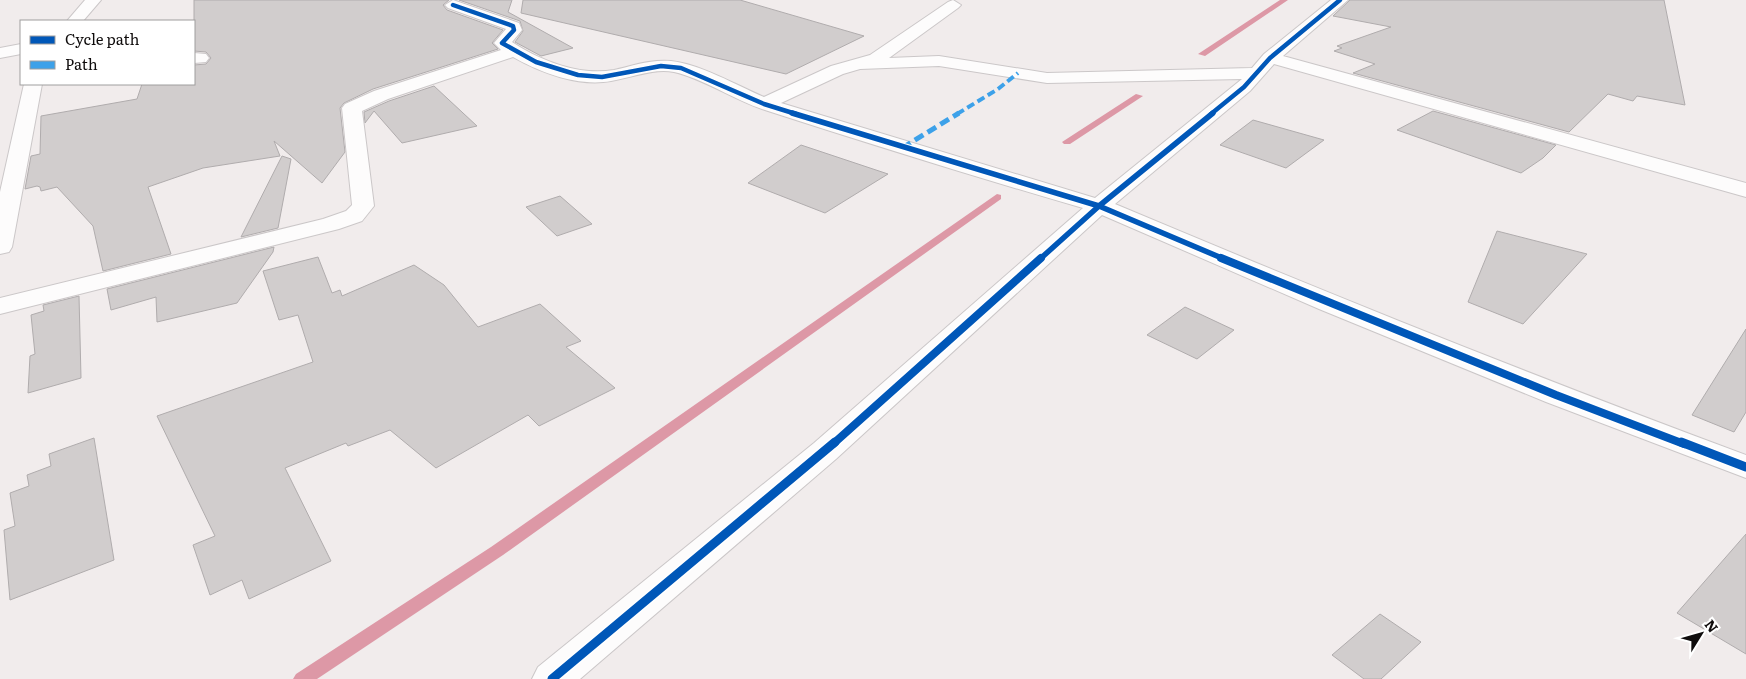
<svg xmlns="http://www.w3.org/2000/svg" width="1746" height="679" font-family="Literata,serif">
<style>
.lines{fill:none;stroke-linecap:round;stroke-linejoin:round}
.stream{fill:#dd98a6;fill-rule:evenodd}
.building{fill:#d1cdcd;stroke:#b0acad}
.minor-casing{stroke:#cbc7c8;stroke-width:2}
.minor{fill:#fdfcfc;fill-rule:evenodd}
.quiet-far1{stroke:#3da1e9;stroke-width:4;stroke-dasharray:8 4;stroke-linecap:butt}
.quiet{stroke:#3da1e9;stroke-width:5;stroke-dasharray:10 5;stroke-linecap:butt}
.cycleway-far3-casing{stroke:#fff;stroke-width:6}
.cycleway-far2-casing{stroke:#fff;stroke-width:8}
.cycleway-far1-casing{stroke:#fff;stroke-width:11}
.cycleway-casing{stroke:#fff;stroke-width:12}
.cycleway-far3{stroke:#0057b8;stroke-width:4.5}
.cycleway-far2{stroke:#0057b8;stroke-width:5.5}
.cycleway-far1{stroke:#0057b8;stroke-width:8}
.cycleway{stroke:#0057b8;stroke-width:9}
</style>
<rect width="100%" height="100%" fill="#f1ecec"/>
<g class="lines">
<path class="stream" d="M1280 0H1288L1205 56 1198 54Z
M1136 94 1143 96 1070 144H1064L1062 142Z
M997 194 1001 195V199L503 555 317 679H293L296 674 491 547Z"/>
</g>
<path class="building" d="M194 0H449L443 5 447 10 503 30 492 43 498 49 373 89 344 103 340 108 345 152 322 183 274 141 280 156 203 168 148 187 171 254 103 271 93 226 57 187 41 191 40 187 37 186 25 189 31 156 40 154 41 116 137 99 142 84H194V65L206 64 211 58 206 52 194 51Z
M459 0H512L508 12 573 48 541 56 515 42 523 31 520 21Z
M523 0H740L864 36 786 74 521 13Z
M1350 0H1664L1685 105 1637 96 1633 101 1608 94 1569 132 1353 73 1375 64 1334 51 1342 48 1337 46 1391 27 1333 16Z
M434 86 477 126 402 143 374 111 365 123 364 112 389 101Z
M1433 111 1556 145 1543 158 1521 173 1397 130Z
M1253 120 1324 140 1286 168 1220 145Z
M801 145 888 174 825 213 748 183Z
M282 156 291 159 278 228 241 237Z
M560 196 592 224 557 236 526 207Z
M1497 231 1587 254 1523 324 1468 302Z
M274 247 273 252 237 303 157 322 156 297 111 310 107 289Z
M318 257 332 293 340 290 342 296 414 265 444 285 478 327 540 304 581 341 566 347 615 388 539 426 528 415 436 468 390 430 348 446 346 443 285 468 331 561 249 599 242 580 210 595 193 545 215 536 157 416 313 362 298 315 279 320 263 271Z
M79 296 81 378 28 393 30 356 35 354 31 315 44 311 43 305Z
M1185 307 1234 330 1197 359 1147 335Z
M1746 329V412L1734 432 1692 415Z
M94 438 114 560 10 600 4 530 15 526 10 493 29 486 27 475 51 466 49 454Z
M1746 534V654L1677 613Z
M1380 614 1421 642 1381 679H1364L1332 655Z"/>
<g class="lines">
<defs>
<path id="minor" d="M85 0H101L83 21H67Z
M453 0 519 23 522 30 512 42C541 61 579 76 614 70 632 66 651 59 671 61 700 64 736 85 764 97L831 66 870 55 948 2 953 0 961 5 958 8 889 58 939 56 1047 73 1252 68 1264 54 1331 0H1348L1283 56 1746 183V197L1274 64 1250 91 1115 204C1324 292 1533 376 1746 455V478L1546 402 1319 309 1102 215 836 459 580 679H532L538 667 814 443 1083 208C976 177 870 144 765 110 736 101 702 78 674 72 653 68 631 78 611 81 579 87 541 73 513 57L388 99 362 111 374 206 362 221 339 229 0 314V298L323 219 346 211 352 205 342 108 345 104 374 91 501 50 494 43 506 29 448 8 445 5ZM939 66 1047 83 1242 79 1095 198 781 103 843 74 860 69Z
M21 44V54L0 58V48Z
M194 53 206 54 209 58 206 62 194 63Z
M24 84H42L12 247 9 252 0 254V192Z"/>
</defs>
<use href="#minor" class="minor-casing"/>
<use href="#minor" class="minor"/>
<path class="quiet-far1" d="M957 114 998 89 1018 73"/>
<path class="quiet" d="M902 148 959 113"/>
<defs>
<path id="cycleway-far3" d="M453 5 513 26 514 30 502 43 536 62 578 75 602 77 661 66 681 68 764 104 796 114
M1211 114 1244 87 1270 58 1340 0"/>
<path id="cycleway-far2" d="M792 113 1099 206 1224 259
M1040 259 1099 206 1213 113"/>
<path id="cycleway-far1" d="M1221 258 1556 395 1684 444
M833 444 1041 258"/>
<path id="cycleway" d="M1681 442 1746 467
M552 679 835 442"/>
</defs>
<use href="#cycleway-far3" class="cycleway-far3-casing"/>
<use href="#cycleway-far2" class="cycleway-far2-casing"/>
<use href="#cycleway-far1" class="cycleway-far1-casing"/>
<use href="#cycleway" class="cycleway-casing"/>
<use href="#cycleway-far3" class="cycleway-far3"/>
<use href="#cycleway-far2" class="cycleway-far2"/>
<use href="#cycleway-far1" class="cycleway-far1"/>
<use href="#cycleway" class="cycleway"/>
</g>
<rect x="20" y="20" width="175" height="65" fill="#ffffff" stroke="#9f9e9e"/>
<rect x="30" y="36" width="25" height="8" fill="#0057b8" stroke="#9f9e9e"/>
<text x="65" y="45" font-size="15" fill="#0f0c0c">Cycle path</text>
<rect x="30" y="61" width="25" height="8" fill="#3da1e9" stroke="#9f9e9e"/>
<text x="65" y="70" font-size="15" fill="#0f0c0c">Path</text>
<g transform="translate(1701 634) rotate(53)" stroke="#ffffff" stroke-width="4" paint-order="stroke">
<path d="M0-4L9 19L0 12L-9 19Z" fill="#0f0c0c"/>
<text y="-8" font-size="14" font-weight="bold" text-anchor="middle" fill="#0f0c0c">N</text>
</g>
</svg>
